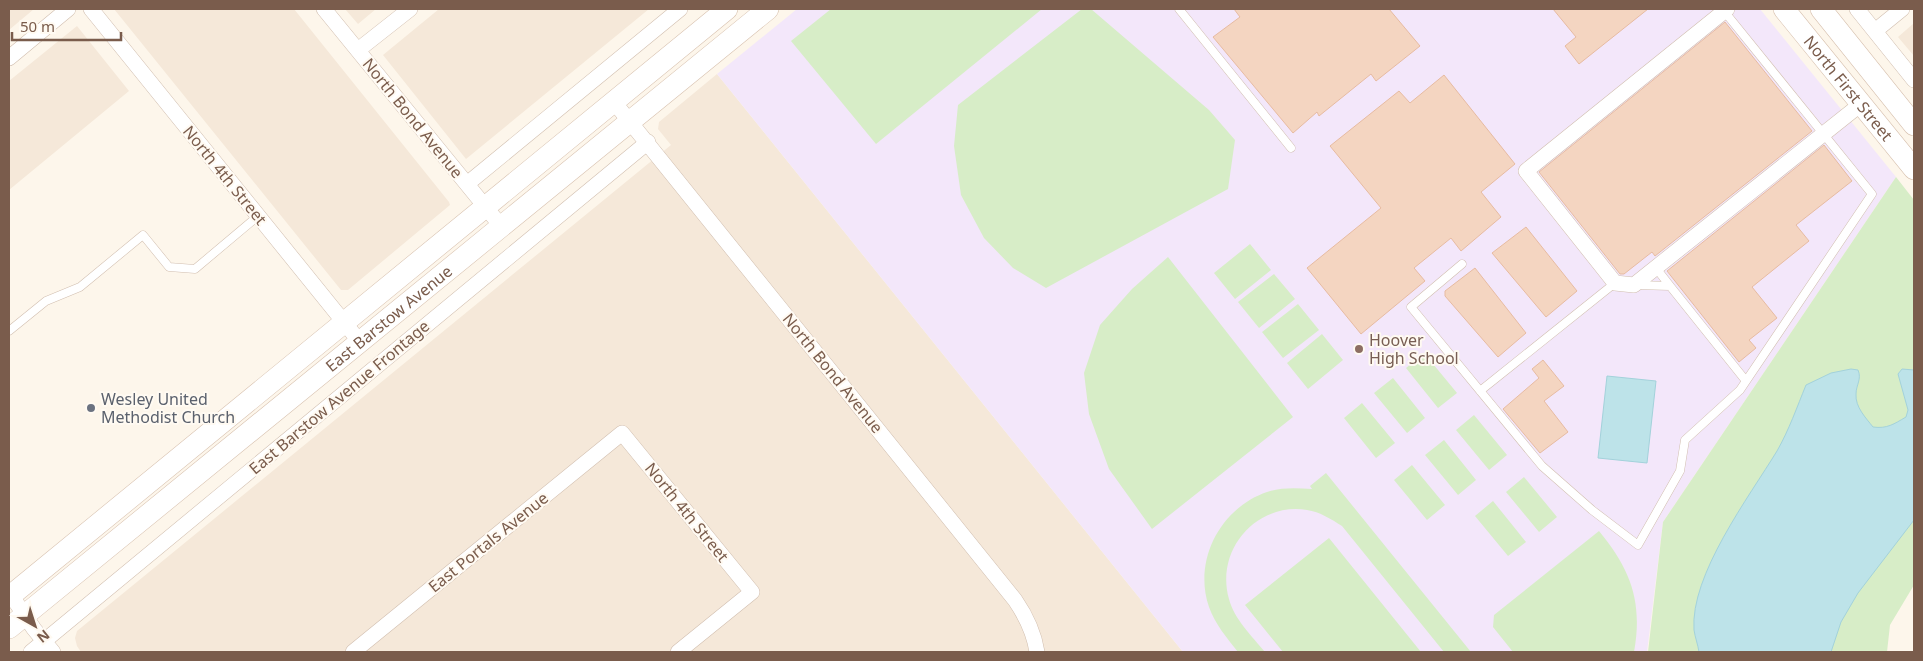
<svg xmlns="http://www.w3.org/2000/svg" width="1923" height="661" font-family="'Noto Sans',sans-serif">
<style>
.residential{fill:#f5e8d9}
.education{fill:#f3e7fa}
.green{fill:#d7edc7}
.water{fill:#bde3e9;stroke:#a3d2db}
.building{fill:#f4d5c1;stroke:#e7bba1}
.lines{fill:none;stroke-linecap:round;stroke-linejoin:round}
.lane-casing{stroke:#d1beaf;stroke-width:9}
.street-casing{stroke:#d1beaf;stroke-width:16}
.secondary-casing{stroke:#d7c0ae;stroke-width:22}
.lane{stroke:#fff;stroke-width:8}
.street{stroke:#fff;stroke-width:15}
.secondary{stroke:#fff;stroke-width:21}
.education-dot{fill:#8d6e63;stroke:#fffaf2;stroke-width:2}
.worship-dot{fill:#6b7280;stroke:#fffaf2;stroke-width:2}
.labels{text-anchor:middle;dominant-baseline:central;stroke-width:4;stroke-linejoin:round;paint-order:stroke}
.street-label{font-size:16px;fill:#7a5c4c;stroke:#fffaf2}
.education-label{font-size:16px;fill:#785e54;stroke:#fffaf2;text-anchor:start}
.worship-label{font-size:16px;fill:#5b616d;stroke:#fffaf2;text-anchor:start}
</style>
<rect width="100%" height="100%" fill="#fdf6eb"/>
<path class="residential" d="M9 9H34L9 30Z
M114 9H294L449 202 450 205 348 290H341Z
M345 9H376L358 24Z
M439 9H649L466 159 383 55Z
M1914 23V56L1898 37Z
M77 26 129 91 9 190V81Z
M717 74 1183 652H81L77 646 75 638 77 631 671 145 658 129 659 122Z"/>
<path class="education" d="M797 9H1760L1896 177 1663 522 1647 652H1183L717 74Z"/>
<path class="green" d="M831 9H1042L876 144 791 41Z
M1082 9H1091L1209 110 1235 140 1228 189 1046 288 1013 268 984 238 961 195 954 146 958 105Z
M1896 177 1914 200V585L1890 625 1887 652H1648L1663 522Z
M1250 244 1271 270 1235 299 1214 273Z
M1168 257 1293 417 1152 529 1109 469 1089 414 1084 373 1100 325 1132 289Z
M1274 274 1295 299 1259 328 1238 302Z
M1298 304 1319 330 1283 358 1262 332Z
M1322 334 1343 360 1308 389 1287 363Z
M1424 353 1457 393 1438 408 1406 368Z
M1393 378 1425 418 1407 433 1374 393Z
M1362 403 1395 443 1376 458 1344 418Z
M1474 415 1507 455 1489 470 1456 430Z
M1444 440 1476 480 1458 495 1425 455Z
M1412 465 1445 505 1427 520 1394 480Z
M1326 473 1471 652H1444L1342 526C1331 519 1320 512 1307 510 1256 502 1215 550 1229 599 1234 619 1252 636 1265 652H1238C1227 638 1215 624 1209 607 1193 561 1220 508 1267 492 1282 487 1297 488 1312 489L1310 486Z
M1524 477 1557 517 1539 532 1506 492Z
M1493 501 1526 542 1508 556 1475 516Z
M1599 531C1631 570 1643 602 1634 652H1513L1493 627 1494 615Z
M1329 538 1421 652H1283L1245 605Z"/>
<path class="water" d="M1851 369 1858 370C1862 379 1856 385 1856 394 1855 407 1866 418 1873 427 1887 429 1894 424 1906 417L1908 410 1898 374 1902 369 1914 370V520L1858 593 1841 622 1831 652H1699C1698 645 1695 637 1694 630 1690 575 1749 497 1777 451 1789 430 1797 407 1806 385L1831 373Z
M1607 376 1656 381 1647 463 1598 458Z"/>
<path class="building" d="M1234 9H1389L1420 46 1376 81 1371 74 1319 116 1317 112 1293 133 1213 37 1240 17Z
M1553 9H1648L1579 64 1565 46 1576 37Z
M1725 22 1812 131 1655 256 1652 252 1624 274H1620L1539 172Z
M1444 75 1515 164 1481 192 1501 217 1461 251 1451 238 1414 268 1425 281 1361 334 1307 268 1381 208 1330 146 1399 91 1410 103Z
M1824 145 1852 181 1796 225 1809 241 1752 287 1777 318 1749 340 1756 348 1739 362 1667 271Z
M1526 227 1577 291 1546 317 1492 253Z
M1475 268 1526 333 1498 357 1445 296V291Z
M1543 360 1564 386 1544 401 1568 432 1540 453 1503 409 1539 378 1532 369Z"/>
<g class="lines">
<defs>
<path id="lane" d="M1179 9 1291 148
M1462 264 1411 307 1542 466 1592 510 1638 545 1680 471 1685 440 1740 390 1872 194 1724 11
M1656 268 1670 286
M1637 285 1670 286 1746 381
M9 331 46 301 80 287 143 235 169 267 195 269 258 216
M1480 391 1615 283"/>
<path id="street" d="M91 9 360 342
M324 9 501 226
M1727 9 1526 171 1615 283 1634 285 1861 104
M1857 9 1914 80
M1875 31 1902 9
M358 50 410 9
M9 58 68 9
M614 102 1015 600C1026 616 1034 632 1037 652
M467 184 680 9
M11 595 34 629 53 652
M31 652 648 142
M353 652 622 433 752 592 678 652"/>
<g id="secondary">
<path id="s1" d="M1784 9 1914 169"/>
<path d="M1821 9 1914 125"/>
<path d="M9 597 727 9"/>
<path id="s2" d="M9 628 768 9"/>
</g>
</defs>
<use href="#lane" class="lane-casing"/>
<use href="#street" class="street-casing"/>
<use href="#secondary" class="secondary-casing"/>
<use href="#lane" class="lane"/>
<use href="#street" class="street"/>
<use href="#secondary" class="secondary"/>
</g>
<circle class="education-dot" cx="1359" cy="349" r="5"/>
<circle class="worship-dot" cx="91" cy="408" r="5"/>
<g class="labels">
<g class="street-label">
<text stroke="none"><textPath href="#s1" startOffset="102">North First Street</textPath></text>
<text transform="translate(413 118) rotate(51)">North Bond Avenue</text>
<text transform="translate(225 175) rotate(51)">North 4th Street</text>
<text stroke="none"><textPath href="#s2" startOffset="490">East Barstow Avenue</textPath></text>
<text transform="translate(833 373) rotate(51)">North Bond Avenue</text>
<text transform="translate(339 397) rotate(-40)">East Barstow Avenue Frontage</text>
<text transform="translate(687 512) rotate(51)">North 4th Street</text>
<text transform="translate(488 542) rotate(-39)">East Portals Avenue</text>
</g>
<g class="education-label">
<text x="1369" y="340">Hoover<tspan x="1369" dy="18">High School</tspan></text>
</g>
<g class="worship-label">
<text x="101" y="399">Wesley United<tspan x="101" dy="18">Methodist Church</tspan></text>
</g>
</g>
<rect width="1923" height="661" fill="none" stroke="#7a5c4c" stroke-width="20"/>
<g transform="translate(35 626) rotate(141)" stroke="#fffaf2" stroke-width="4" paint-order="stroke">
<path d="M0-4L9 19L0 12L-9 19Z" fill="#7a5c4c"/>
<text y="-8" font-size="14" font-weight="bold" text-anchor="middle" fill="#7a5c4c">N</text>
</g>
<path d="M12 32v8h109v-8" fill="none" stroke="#7a5c4c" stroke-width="2.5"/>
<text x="20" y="32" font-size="15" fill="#7a5c4c" stroke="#fffaf2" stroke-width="4" paint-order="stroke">50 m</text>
</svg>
